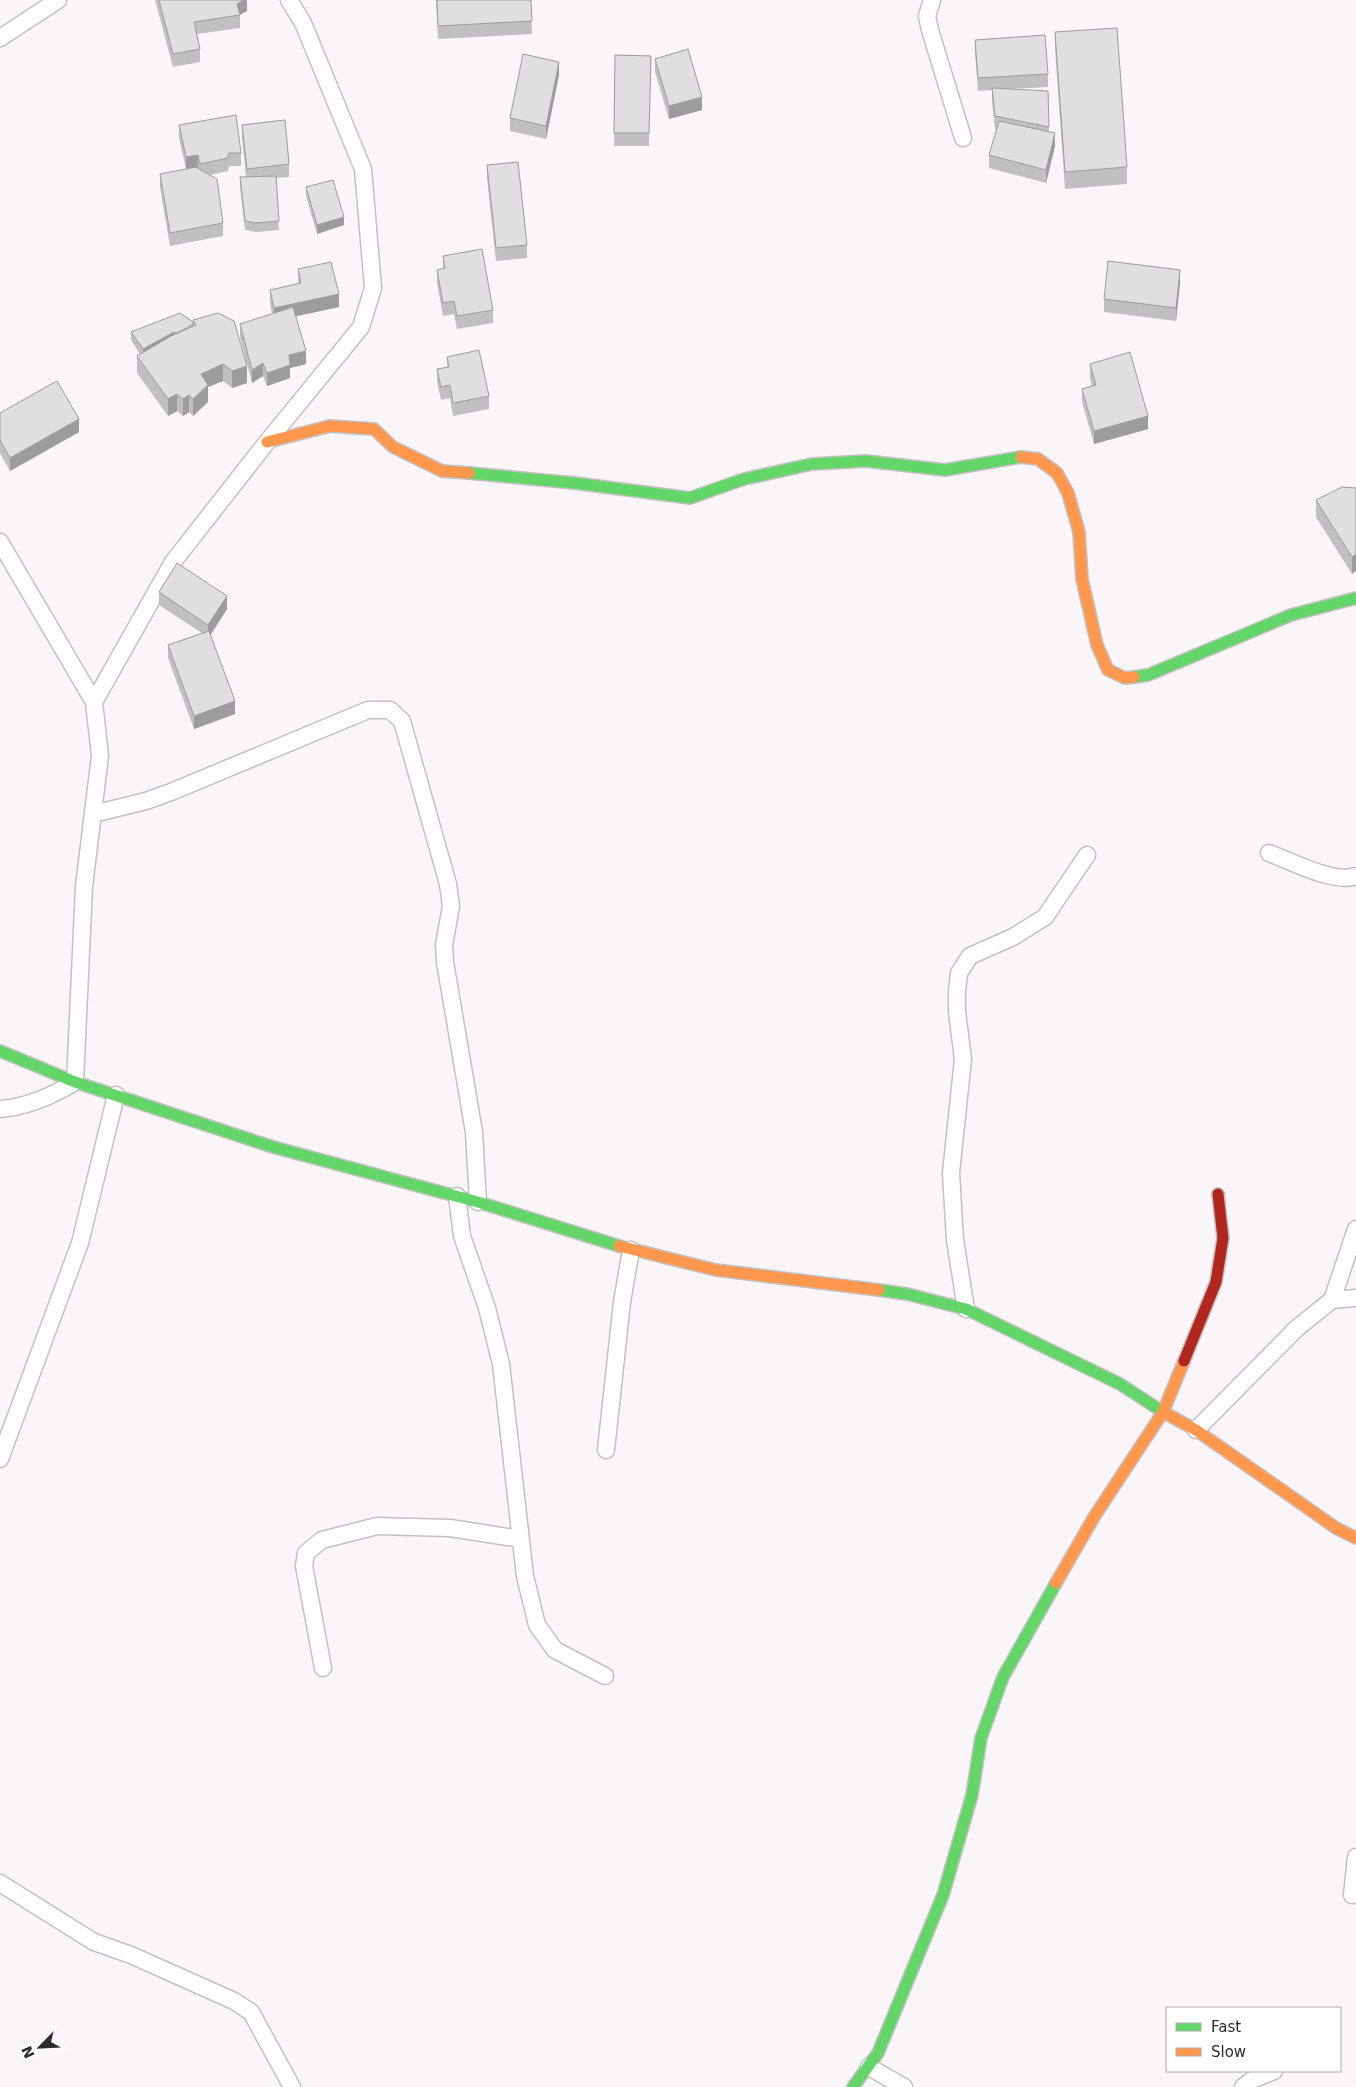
<svg xmlns="http://www.w3.org/2000/svg" width="1356" height="2087" font-family="'DejaVu Sans',sans-serif">
<style>
.lines{fill:none;stroke-linecap:round;stroke-linejoin:round}
.street-casing{stroke:#c4c0c2;stroke-width:19}
.fast-casing{stroke:#c4c0c2;stroke-width:14}
.slow-casing{stroke:#c4c0c2;stroke-width:14}
.jam-casing{stroke:#c4c0c2;stroke-width:14}
.street{stroke:#fefefe;stroke-width:16}
.fast{stroke:#63d668;stroke-width:11}
.slow{stroke:#ff974d;stroke-width:11}
.jam{stroke:#b3261e;stroke-width:11}
.wall{fill:#c2bfc0}
.shaded-wall{fill:#9e9b9c}
.building{fill:#e1dedf;stroke:#9e9b9c}
</style>
<rect width="100%" height="100%" fill="#faf5f8"/>
<g class="lines">
<defs>
<path id="street" d="M932 0 927 16 930 30 963 138
M0 38 58 0
M0 542 94 702 100 756 84 886 75 1082C52 1096 28 1107 0 1109
M94 702 173 562 267 442 361 327 373 288 363 169 303 23 289 0
M93 814 146 801 171 792 368 710H390L402 721 448 884 451 906 444 945 445 962 474 1132 478 1202
M1269 853C1291 861 1333 884 1356 876
M457 1196 462 1236 487 1308 501 1364 525 1576 537 1625 555 1650 605 1676
M1332 1300 1356 1229
M966 1309 955 1240 951 1173 963 1059 957 1012V991L959 973 970 956 1013 937 1045 917 1087 855
M1196 1430 1297 1328 1332 1300 1356 1298
M606 1450 622 1302 631 1250
M0 1459 80 1243 116 1095
M323 1668 304 1566 306 1553 322 1540 377 1526 450 1528 521 1539
M0 1883 94 1942 131 1955 234 2001 251 2012 292 2087
M1352 1895 1356 1857
M869 2067 904 2087
M1243 2087 1252 2080 1274 2071"/>
<path id="fast" d="M469 473 574 483 690 498 744 479 812 464 866 461 945 470 1021 457
M1134 677 1148 675 1291 615 1356 598
M0 1051 75 1082 273 1147 478 1202 619 1246
M879 1290 907 1294 966 1309 1120 1384 1163 1412
M853 2087 878 2053 943 1895 972 1795 981 1738 1003 1677 1056 1583"/>
<path id="slow" d="M267 442 330 426 374 429 393 447 442 471 469 473
M1021 457 1038 459 1057 473 1068 493 1079 532 1082 579 1097 645 1108 670 1125 678 1134 677
M619 1246 716 1270 879 1290
M1163 1412 1196 1430 1336 1528 1356 1538
M1056 1583 1094 1517 1163 1412 1184 1361"/>
<path id="jam" d="M1184 1361 1216 1282 1223 1238 1218 1194"/>
</defs>
<use href="#street" class="street-casing"/>
<use href="#fast" class="fast-casing"/>
<use href="#slow" class="slow-casing"/>
<use href="#jam" class="jam-casing"/>
<use href="#street" class="street"/>
<use href="#fast" class="fast"/>
<use href="#slow" class="slow"/>
<use href="#jam" class="jam"/>
</g>
<path class="wall" d="M155 0H247V11L240 15V28L197 34 200 49V62L173 67Z
M436 0H531L532 34 438 39Z
M1055 32 1127 167V184L1065 189 1055 49Z
M975 40 1048 74V87L1010 89 1048 91 1049 132 1055 146 1046 183 989 168V155L997 130 995 129 992 101V90L978 91 975 53Z
M615 55 651 56 649 146H614Z
M655 59 702 110 669 119 655 72Z
M559 75 546 139 510 131V118Z
M179 125 241 153V166H229L228 171 210 175 223 223V236L170 246 160 187V174L186 169 179 138Z
M242 125 289 164V177L276 178 279 230 256 232 245 230 240 186V177H246L242 138Z
M487 165 527 245V258L496 261 487 178Z
M306 187 344 225 317 234 306 196Z
M443 256 493 310V323L457 329 454 314 443 316 437 283V270L443 269Z
M298 269 339 307 296 316 306 364 290 368V378L267 386 263 376 252 383 240 337V324L272 314 270 303V290L298 284Z
M1180 283 1176 321 1104 312V299Z
M193 320 247 383 232 388 223 381 208 387V402L193 416 189 412 183 416 177 411 168 416 137 373V356L140 354 131 340V332L193 322Z
M447 357 489 396V409L453 416 450 398 441 400 437 382V369L447 367Z
M1090 364 1148 429 1094 444 1082 402V389L1092 386 1090 377Z
M0 413 79 432 10 471 0 453Z
M1356 488 1352 574 1316 517V500Z
M159 592 227 609 211 635 235 714 194 729 168 658V645L202 633 159 605Z"/>
<path class="shaded-wall" d="M244 0H247V11L239 15 237 4Z
M559 62V75L546 139V126Z
M702 97V110L669 119V106Z
M1055 133V146L1046 183V170Z
M198 155V168L186 170V157Z
M344 217V225L317 234V225Z
M1180 270V283L1176 321V308Z
M339 294V307L274 321V308Z
M174 332V341L143 358V349Z
M306 351V364L290 368V378L267 386V373L289 355Z
M263 363V376L252 383V370Z
M223 364V381L208 387V402L193 416V399L201 374Z
M247 366V383L232 388V371Z
M177 394V411L168 416V399Z
M189 395V412L183 416V399Z
M1148 416V429L1094 444V431Z
M79 419V432L10 471V458Z
M1356 554V571L1352 574V557Z
M227 596V609L208 638V625Z
M235 701V714L194 729V716Z"/>
<path class="building" d="M159 0H244L237 4 240 15 194 22 200 49 173 54Z
M437 0H531L532 21 438 26Z
M1117 28 1127 167 1065 172 1055 32Z
M1045 35 1048 74 978 78 975 40Z
M688 49 702 97 669 106 655 59Z
M523 54 559 62 546 126 510 118Z
M615 55 651 56 649 133H614Z
M992 88 1048 91 1049 127 995 116Z
M236 115 241 153H229L228 158 200 164 198 155 186 157 179 125Z
M285 120 289 164 247 169 242 125Z
M999 121 1055 133 1046 170 989 155Z
M518 162 527 245 496 248 487 165Z
M196 167 217 179 223 223 170 233 160 174Z
M276 176 279 221 256 223 245 221 240 177Z
M333 180 344 217 317 225 306 187Z
M482 249 493 310 457 316 454 301 443 303 437 270 445 268 443 256Z
M1108 261 1180 270 1176 308 1104 299Z
M331 262 339 294 274 308 270 290 301 283 298 269Z
M293 307 306 351 289 355 290 365 267 373 263 363 252 370 240 324Z
M180 313 193 322V324L187 328 176 333 174 332 143 349 131 332Z
M218 313 234 321 247 366 232 371 223 364 201 374 208 385 193 399 189 395 183 399 177 394 168 399 137 356 171 336 196 325 193 320Z
M479 350 489 396 453 403 450 385 441 387 437 369 449 367 447 357Z
M1130 352 1148 416 1094 431 1082 389 1096 385 1090 364Z
M57 381 79 419 10 458 0 440V413Z
M1342 487 1356 488V554L1352 557 1316 500Z
M177 563 227 596 208 625 159 592Z
M209 631 235 701 194 716 168 645Z"/>
<rect x="1166" y="2007" width="175" height="65" fill="#ffffff" stroke="#abaaab"/>
<rect x="1176" y="2023" width="25" height="8" fill="#63d668" stroke="#abaaab"/>
<text x="1211" y="2032" font-size="15" fill="#2d2a2c">Fast</text>
<rect x="1176" y="2048" width="25" height="8" fill="#ff974d" stroke="#abaaab"/>
<text x="1211" y="2057" font-size="15" fill="#2d2a2c">Slow</text>
<g transform="translate(40 2047) rotate(246)" stroke="#ffffff" stroke-width="4" paint-order="stroke">
<path d="M0-4L9 19L0 12L-9 19Z" fill="#2d2a2c"/>
<text y="-8" font-size="14" font-weight="bold" text-anchor="middle" fill="#2d2a2c">N</text>
</g>
</svg>
